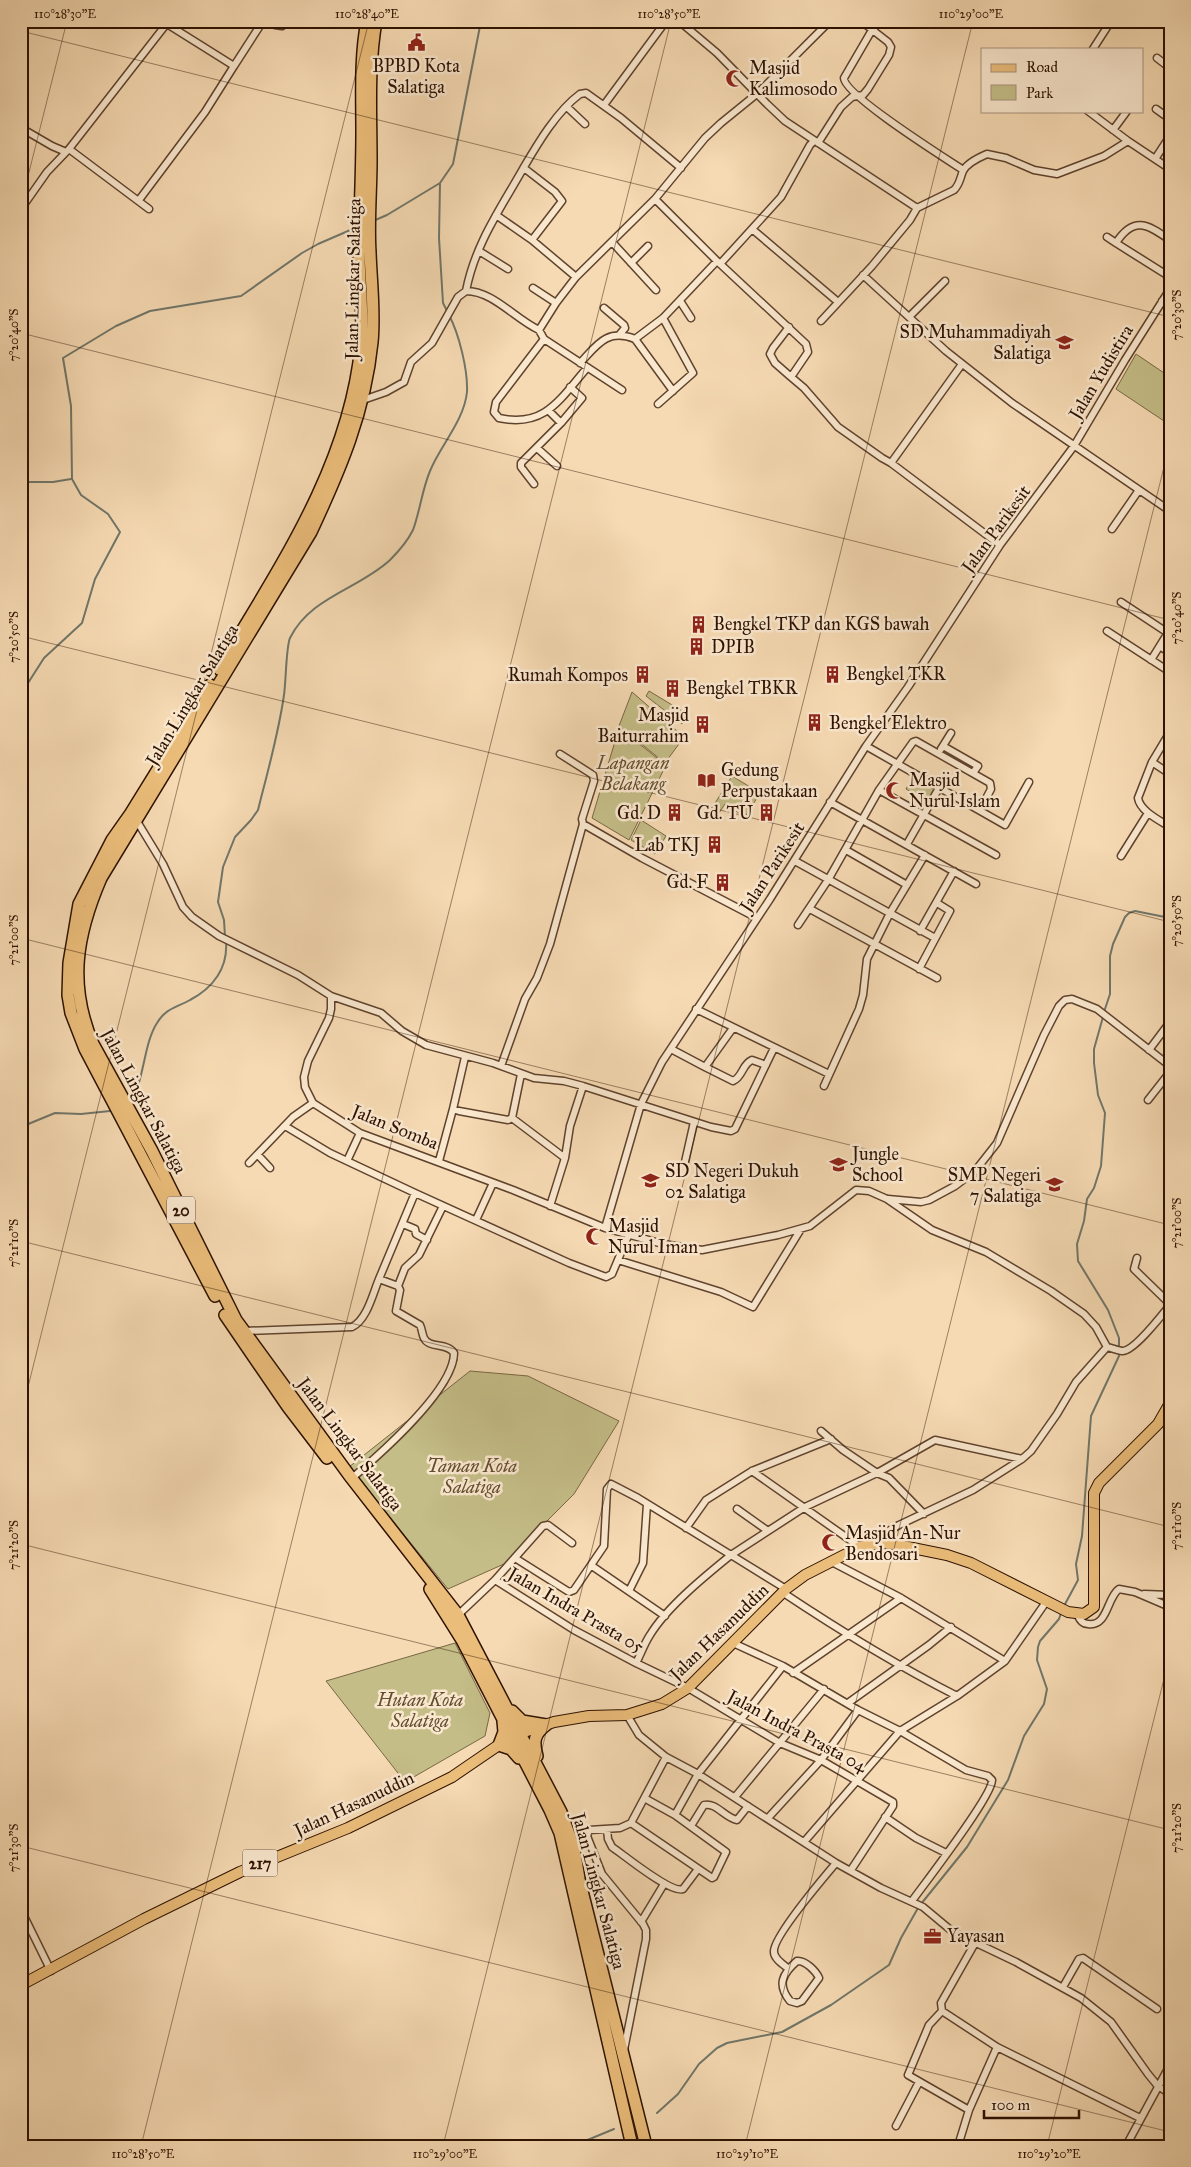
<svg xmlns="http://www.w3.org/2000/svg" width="1191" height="2167" font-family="'IM FELL Great Primer',serif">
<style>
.green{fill:#c4bd87;stroke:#786744}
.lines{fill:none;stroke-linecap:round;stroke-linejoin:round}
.stream{stroke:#70766a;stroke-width:2}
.street-casing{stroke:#5f432d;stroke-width:9}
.primary-casing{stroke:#2d1100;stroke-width:12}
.highway-casing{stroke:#2d1100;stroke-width:14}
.street{stroke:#f9e7ce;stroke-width:6}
.primary{stroke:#ebbd7a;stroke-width:10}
.highway{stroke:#ebbd7a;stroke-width:11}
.ticks{fill:none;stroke:#2d1100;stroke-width:1;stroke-opacity:0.45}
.labels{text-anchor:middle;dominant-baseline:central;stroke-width:5;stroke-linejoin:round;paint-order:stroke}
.shield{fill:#f9e7ce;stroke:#6a513e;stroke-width:1}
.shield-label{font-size:16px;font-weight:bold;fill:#2d1100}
.poi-label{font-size:18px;fill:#2d1100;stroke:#f9e7ce;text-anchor:start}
.street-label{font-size:18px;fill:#2d1100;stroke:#f9e7ce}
.park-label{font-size:18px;font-style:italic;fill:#624d2f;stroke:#f9e7ce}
.neatline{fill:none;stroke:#2d1100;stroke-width:2}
.ticks-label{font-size:12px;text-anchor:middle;fill:#2d1100}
</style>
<rect width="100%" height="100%" fill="#f6dab3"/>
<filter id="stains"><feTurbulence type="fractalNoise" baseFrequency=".004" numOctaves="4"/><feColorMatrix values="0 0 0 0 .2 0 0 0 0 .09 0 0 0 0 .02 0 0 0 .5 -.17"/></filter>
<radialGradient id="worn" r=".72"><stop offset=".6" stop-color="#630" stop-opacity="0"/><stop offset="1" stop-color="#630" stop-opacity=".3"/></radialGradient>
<path class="green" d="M1136 354 1170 377V425L1116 389Z
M649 691 687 714 682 724 646 696Z
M632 692 684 737 665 763 619 726Z
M619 728 666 765 629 840 592 818Z
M732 776 760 793 745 817 725 804 719 813 712 808Z
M913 776 935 789 928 802 906 789Z
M641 820 666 836 655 854 631 840Z
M470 1371 528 1376 619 1421 574 1494 504 1564 448 1589 349 1467Z
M455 1643 490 1713 485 1736 405 1782 326 1681Z"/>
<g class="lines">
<path class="stream" d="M440 183 439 238 443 303 447 311
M373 221 387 215 440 183 453 164 481 21
M21 482H53L71 479
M21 694 44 658 82 623 95 579 120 532 108 514 81 495 72 479 71 406 63 358 116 326 150 311 241 296 302 253 318 244 355 228
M225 937 224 920 218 902 223 867 235 837 251 820 258 810 261 798C270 764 279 730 284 695 286 682 286 647 290 638 310 597 359 589 390 560 398 552 408 540 413 530 420 511 422 490 430 471 440 446 464 421 467 392 468 370 459 334 449 315
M1104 1012 1110 994V956L1113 944 1125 917 1129 913 1135 911 1170 918
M134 1097C144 1075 145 1041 157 1023 166 1008 176 1008 190 1000 213 988 228 968 226 942
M21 1127 55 1113 81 1114 110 1111
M1064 1606 1078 1580 1076 1564 1082 1536 1091 1416 1119 1356V1338L1108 1310 1078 1261 1077 1244 1084 1221 1087 1199 1094 1188 1101 1166 1105 1113 1098 1095 1094 1063V1049L1103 1017
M921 1904 967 1847 1008 1780 1024 1736 1044 1704 1047 1689 1037 1660 1038 1647 1040 1641 1059 1619 1061 1613
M657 2113 678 2094 699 2064 717 2048 727 2043 782 2032 831 2005 889 1965 901 1938 918 1908
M573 2146 614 2129"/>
<defs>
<path id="street" d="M268 21 275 25 282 26 289 21
M679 21 717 53 767 104 785 121 917 208 910 220 872 266 821 321
M882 21 872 30 844 78C843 94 945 158 963 170
M1093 49 1111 21
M1157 58 1170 68
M234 66 263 21
M604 105 666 21
M567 107 585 124
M1156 109 1170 119
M1088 111 1128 141 1170 169
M21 128 52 146 66 152
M1113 130 1127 111
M818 143 841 107 852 97 863 95 868 89 889 55 891 47 888 42 861 21
M69 149 149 209
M1155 159 1170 136
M524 168 555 192 562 201 532 240
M655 199 717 261 806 344 808 352 791 377 804 388 838 427 882 458 891 463 1000 545
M139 200 205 112 234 66 167 24
M917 208 954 190C960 184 960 178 963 171 967 163 980 157 987 154L1006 158 1034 170 1057 174 1104 156 1128 141
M21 209 47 172 69 149 168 22
M496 215 532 240 576 277
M752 229 838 302
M1107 237 1116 243
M1170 240C1148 225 1134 215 1116 243L1170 277
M612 242 656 290
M479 251 508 269
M631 263 648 246
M720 264 781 197 810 145 814 141
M863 275 946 351 1012 403 1170 511
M533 288 556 303
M466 291C475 244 501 208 524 167 538 143 557 111 580 94L586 93 621 118 681 168
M680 301 691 318
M1162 301 1170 307
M604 308 624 325 625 328 620 334
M909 317 945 281
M789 327 773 348 770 354 775 363 791 377
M539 330 544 339 622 390
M544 339 496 402 494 412 499 418C545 428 560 399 587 368
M635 339 663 318 717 261
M580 363C597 345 607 328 635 339L673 391
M360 401 386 392 404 382 411 362 432 343 458 297 466 291C493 291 515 319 539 330L556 303 576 277 655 199 705 138 721 123 758 93 830 21
M658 404 693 373 663 318
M549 411 561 423 582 398 570 387
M537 448 557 466
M891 463 962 364
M534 484 521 467V463L561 423
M1112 529 1139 490
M1121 602 1168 633
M1107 631 1170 672
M1160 646 1170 653
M1151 660 1169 631
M1170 732 1152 762 1138 798C1140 811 1159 820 1170 827
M866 746 1005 825 1029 782
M943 746 978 766 973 773
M941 749 951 733
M560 754 593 775 594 781 582 819 583 824
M1152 762 1170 774
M879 790 996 855
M830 802 976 884
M135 818 163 864 183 907 192 917 219 936 298 975 331 996V1009L329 1018 308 1061 304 1077 305 1087 313 1103 360 1133 513 1190 605 1228 663 1244 702 1250 778 1235 810 1226 856 1190 869 1191 887 1199 932 1230 986 1252 1051 1291 1084 1314 1096 1327 1107 1347C1112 1348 1119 1351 1123 1351 1135 1350 1162 1315 1170 1305
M907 844 939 788
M846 850 907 885
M1121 856 1148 813
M795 861 935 938
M810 909 937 978
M798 925 828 880 879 790 913 742 916 741 990 783 991 789 980 810
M920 931 954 871
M919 969 950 911 937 903
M331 996 381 1013 402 1031 426 1045 493 1063 534 1078 564 1081 583 1086 711 1127 731 1131 735 1129 774 1048
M696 1009 829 1074
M733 1028 705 1067 733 1081C743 1077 742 1064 752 1060L766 1065
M671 1049 705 1067
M1149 1050 1170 1022
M465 1057 453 1109 459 1111 508 1120 512 1118 521 1074
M501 1066 525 999 537 978 550 944 583 824 642 858 757 918
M824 1086 859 1009 863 995 867 959 890 913 925 855
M1148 1100 1170 1072
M512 1118 565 1158 570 1126 583 1086
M285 1126 330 1153 415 1193 569 1263 606 1277 612 1274 628 1236
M258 1155 270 1168
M347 1161 360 1133
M439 1161 453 1109
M685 1162 694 1122
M249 1163 293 1117 313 1103
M888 1199 921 1202 929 1200 955 1186 975 1171 997 1143 1044 1035 1059 1006 1065 1000 1072 999 1097 1009 1170 1066
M550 1206 565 1158
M476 1220 493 1183
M403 1224 415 1229 416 1234 427 1240
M605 1228 641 1104 662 1062 770 899 866 746 908 687 1000 545 1074 446 1125 360 1170 289
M1137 1258 1134 1269 1170 1304
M618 1260 721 1292 753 1307 801 1229
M398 1286 379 1279 415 1193
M244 1331 352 1327C367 1320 373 1293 379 1279
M821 1431 843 1450 877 1473 889 1478 924 1514
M752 1471 860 1547 899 1525 973 1490 1022 1459 1031 1451 1057 1414 1076 1382 1107 1347
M351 1479C379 1455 454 1390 454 1353 447 1342 429 1349 424 1338 422 1334 422 1329 420 1325L396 1311 400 1290 398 1286 405 1268 419 1255 443 1206
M737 1509 768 1531
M686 1528 706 1500 752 1471 831 1439
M515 1558 569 1592 574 1590 604 1546 607 1489 611 1484 638 1498 731 1555 805 1507 877 1473 935 1440 1022 1459
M830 1561 901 1598 1005 1661
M592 1566 665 1616
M495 1580 574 1630 636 1663 688 1688 780 1743 821 1760 893 1802V1806L851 1870
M629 1591 643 1563 647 1504
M782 1592C839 1630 896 1665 957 1696
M1144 1594 1170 1595
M1077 1613C1079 1619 1082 1624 1088 1624 1108 1627 1107 1597 1119 1589L1135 1592 1170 1607
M458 1615 495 1580 543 1526 548 1525 572 1543
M733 1643 783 1666 858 1710 900 1731 966 1770 988 1776 992 1780C993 1795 925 1883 912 1901
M636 1663C641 1654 644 1644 650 1635 667 1607 705 1576 731 1555L786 1589
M793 1673 901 1598
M848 1703 929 1645 951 1627
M627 1715 639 1735 666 1757 698 1774 836 1863 881 1888 923 1907 953 1932 1016 1962 1081 1998 1111 2022 1148 2074 1157 2085 1170 2094
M735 1797 824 1689
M675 1815 698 1774 783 1666
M885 1817 916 1838 946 1853
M768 1818 821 1760 858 1710
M631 1823 712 1878 714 1877 726 1852 675 1815 646 1799
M691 1826 704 1805C716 1802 725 1818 737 1820L748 1806
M607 1829 608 1839 612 1847C624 1855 671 1894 683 1889L698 1869
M804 1842 900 1731 957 1696 1005 1661 1046 1602
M21 1910 51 1971
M641 1922 664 1884
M975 1943 941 2003 942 2011 997 2047 1140 2118
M797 1961C805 1960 816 1971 819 1978L802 2001 797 2003 790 2001C777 1985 782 1974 797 1961Z
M789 1969C784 1965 774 1959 774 1952 772 1938 825 1876 836 1863
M1063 1987 1079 1959 1083 1958 1157 2009
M942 2011 929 2025 908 2075 969 2110
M624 2050 646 1939V1930L643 1924 602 1874 587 1836 589 1830 620 1828 631 1823 666 1757
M896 2126 919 2082
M958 2146 969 2110 997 2047
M1126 2146 1170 2065"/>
<path id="primary" d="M21 1985 144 1919 240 1872 348 1828 452 1777 512 1736 554 1722 589 1716 627 1715 662 1704 688 1688 786 1589 805 1575 860 1547 881 1543 893 1544 947 1555 971 1563 1068 1612 1084 1614 1094 1607V1493L1099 1483 1158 1424 1170 1403"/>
<path id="highway" d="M376 21C368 67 371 114 371 161 371 191 368 222 370 252 371 282 375 312 372 342 365 412 340 470 311 532L101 878C76 936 68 985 93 1044L152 1151 236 1320 349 1475 458 1615 561 1812 574 1848 579 1879 646 2146
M219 669C279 568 349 467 361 346 364 314 359 283 359 252 360 211 362 171 362 131 362 94 360 57 367 21
M210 685 131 813 112 840 79 904 69 963 68 995 71 1013 85 1049 215 1296
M225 1315 288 1407 327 1458
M430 1589 462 1640 550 1810 560 1833 632 2146
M512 1711 522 1721 546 1725
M503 1721 504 1732 499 1745 511 1749 519 1758
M537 1756C533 1742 534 1734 546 1725"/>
</defs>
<use href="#street" class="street-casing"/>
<use href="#primary" class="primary-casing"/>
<use href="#highway" class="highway-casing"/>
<use href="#street" class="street"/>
<use href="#primary" class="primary"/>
<use href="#highway" class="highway"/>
</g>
<path class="ticks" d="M21 31 1170 317M21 204 67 21M21 333 1170 620M21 636 1170 922M21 938 1170 1225M21 1241 1170 1527M21 1415 369 21M21 1544 1170 1830M21 1846 1170 2132M141 2146 671 21M443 2146 973 21M745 2146 1170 443M1047 2146 1170 1655"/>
<defs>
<symbol id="civic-bare" viewBox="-9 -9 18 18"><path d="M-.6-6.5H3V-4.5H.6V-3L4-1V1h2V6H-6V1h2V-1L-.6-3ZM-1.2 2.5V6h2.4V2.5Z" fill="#8f2418" stroke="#f9e7ce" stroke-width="2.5" paint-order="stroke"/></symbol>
<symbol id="mosque-bare" viewBox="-9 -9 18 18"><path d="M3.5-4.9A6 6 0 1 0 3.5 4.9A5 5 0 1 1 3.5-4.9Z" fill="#8f2418" stroke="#f9e7ce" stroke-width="2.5" paint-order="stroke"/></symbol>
<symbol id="school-bare" viewBox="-9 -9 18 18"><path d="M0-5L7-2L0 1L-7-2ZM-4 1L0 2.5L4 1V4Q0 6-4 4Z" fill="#8f2418" stroke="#f9e7ce" stroke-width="2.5" paint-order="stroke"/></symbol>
<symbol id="building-bare" viewBox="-9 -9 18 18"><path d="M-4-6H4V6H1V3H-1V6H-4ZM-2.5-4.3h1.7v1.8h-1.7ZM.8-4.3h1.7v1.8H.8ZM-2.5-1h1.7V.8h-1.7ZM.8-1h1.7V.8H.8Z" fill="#8f2418" stroke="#f9e7ce" stroke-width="2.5" paint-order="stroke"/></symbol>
<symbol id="library-bare" viewBox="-9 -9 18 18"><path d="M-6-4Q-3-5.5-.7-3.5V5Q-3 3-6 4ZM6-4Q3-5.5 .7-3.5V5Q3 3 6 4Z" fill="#8f2418" stroke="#f9e7ce" stroke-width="2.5" paint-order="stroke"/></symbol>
<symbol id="office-bare" viewBox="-9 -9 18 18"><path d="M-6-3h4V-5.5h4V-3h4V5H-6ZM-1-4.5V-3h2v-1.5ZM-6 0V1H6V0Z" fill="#8f2418" stroke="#f9e7ce" stroke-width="2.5" paint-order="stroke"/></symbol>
</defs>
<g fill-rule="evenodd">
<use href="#civic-bare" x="404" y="30" width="25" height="25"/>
<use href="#mosque-bare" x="722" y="66" width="25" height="25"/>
<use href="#school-bare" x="1052" y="330" width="25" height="25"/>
<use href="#building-bare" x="686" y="612" width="25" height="25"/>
<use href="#building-bare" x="684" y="634" width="25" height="25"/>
<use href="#building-bare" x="820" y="662" width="25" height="25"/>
<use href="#building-bare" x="630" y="662" width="25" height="25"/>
<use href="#building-bare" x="660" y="676" width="25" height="25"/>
<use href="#building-bare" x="802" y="710" width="25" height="25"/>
<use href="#building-bare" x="690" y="712" width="25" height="25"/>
<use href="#library-bare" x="694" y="768" width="25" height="25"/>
<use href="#mosque-bare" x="882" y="778" width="25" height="25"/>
<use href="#building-bare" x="662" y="800" width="25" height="25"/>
<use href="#building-bare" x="754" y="800" width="25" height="25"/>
<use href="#building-bare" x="702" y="832" width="25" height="25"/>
<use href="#building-bare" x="710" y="870" width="25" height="25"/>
<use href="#school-bare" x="826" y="1152" width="25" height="25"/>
<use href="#school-bare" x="638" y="1168" width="25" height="25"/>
<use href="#school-bare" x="1042" y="1172" width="25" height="25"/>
<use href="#mosque-bare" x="582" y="1224" width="25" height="25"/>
<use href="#mosque-bare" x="818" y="1530" width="25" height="25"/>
<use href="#office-bare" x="920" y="1924" width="25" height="25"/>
</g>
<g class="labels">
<g class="shield">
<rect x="167" y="1196.5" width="28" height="27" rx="4"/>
<rect x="242.5" y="1849.5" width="35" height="27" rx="4"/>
</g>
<g class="shield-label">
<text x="181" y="1210">20</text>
<text x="260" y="1863">217</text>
</g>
<g class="poi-label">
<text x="416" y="66" text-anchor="middle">BPBD Kota<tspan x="416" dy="21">Salatiga</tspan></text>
<text x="749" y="68">Masjid<tspan x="749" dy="21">Kalimosodo</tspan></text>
<text x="1051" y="332" text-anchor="end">SD Muhammadiyah<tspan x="1051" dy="21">Salatiga</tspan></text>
<text x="713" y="624">Bengkel TKP dan KGS bawah</text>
<text x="711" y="647">DPIB</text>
<text x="846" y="674">Bengkel TKR</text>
<text x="628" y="675" text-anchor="end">Rumah Kompos</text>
<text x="686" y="688">Bengkel TBKR</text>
<text x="689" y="715" text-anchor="end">Masjid<tspan x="689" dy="21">Baiturrahim</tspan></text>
<text x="829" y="723">Bengkel Elektro</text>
<text x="721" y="770">Gedung<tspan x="721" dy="21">Perpustakaan</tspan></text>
<text x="909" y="780">Masjid<tspan x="909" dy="21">Nurul Islam</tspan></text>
<text x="661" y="813" text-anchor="end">Gd. D</text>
<text x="753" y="813" text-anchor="end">Gd. TU</text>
<text x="700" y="845" text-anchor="end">Lab TKJ</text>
<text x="708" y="882" text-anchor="end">Gd. F</text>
<text x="852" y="1154">Jungle<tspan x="852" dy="21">School</tspan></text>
<text x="665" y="1171">SD Negeri Dukuh<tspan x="665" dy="21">02 Salatiga</tspan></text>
<text x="1041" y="1175" text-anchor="end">SMP Negeri<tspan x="1041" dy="21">7 Salatiga</tspan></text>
<text x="608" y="1226">Masjid<tspan x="608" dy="21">Nurul Iman</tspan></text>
<text x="845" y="1533">Masjid An-Nur<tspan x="845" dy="21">Bendosari</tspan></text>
<text x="947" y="1936">Yayasan</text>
</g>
<g class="street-label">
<text transform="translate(353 279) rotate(-89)">Jalan Lingkar Salatiga</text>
<text transform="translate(1101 372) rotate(-59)">Jalan Yudistira</text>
<text transform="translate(996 529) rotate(-54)">Jalan Parikesit</text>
<text transform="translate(192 695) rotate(-59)">Jalan Lingkar Salatiga</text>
<text transform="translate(772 867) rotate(-57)">Jalan Parikesit</text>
<text transform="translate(144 1101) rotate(62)">Jalan Lingkar Salatiga</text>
<text transform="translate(395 1127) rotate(22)">Jalan Somba</text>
<text transform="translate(350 1444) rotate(53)">Jalan Lingkar Salatiga</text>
<text transform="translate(576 1610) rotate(30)">Jalan Indra Prasta 05</text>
<text transform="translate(719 1632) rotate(-44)">Jalan Hasanuddin</text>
<text transform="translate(797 1731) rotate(28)">Jalan Indra Prasta 04</text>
<text transform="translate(354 1804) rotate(-25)">Jalan Hasanuddin</text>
<text transform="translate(599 1891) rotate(75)">Jalan Lingkar Salatiga</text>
</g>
<g class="park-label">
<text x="633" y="763">Lapangan<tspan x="633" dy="21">Belakang</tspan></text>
<text x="472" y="1466">Taman Kota<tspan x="472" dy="21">Salatiga</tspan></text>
<text x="420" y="1700">Hutan Kota<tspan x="420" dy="21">Salatiga</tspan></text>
</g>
</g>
<rect width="1191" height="2167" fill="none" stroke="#f6dab3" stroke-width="55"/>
<rect x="981" y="48" width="162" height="65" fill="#f9e7ce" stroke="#a7917c"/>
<rect x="991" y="64" width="25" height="8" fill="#ebbd7a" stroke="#a7917c"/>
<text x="1026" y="72" font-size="15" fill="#2d1100">Road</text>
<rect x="991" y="85" width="25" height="15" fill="#c4bd87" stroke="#a7917c"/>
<text x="1026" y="98" font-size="15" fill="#2d1100">Park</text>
<path d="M984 2110v8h95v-8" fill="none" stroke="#2d1100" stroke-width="2.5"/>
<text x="991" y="2110" font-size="15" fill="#2d1100" stroke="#f9e7ce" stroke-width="4" paint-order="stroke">100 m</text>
<rect x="28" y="28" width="1136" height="2112" class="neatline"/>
<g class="ticks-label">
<text x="65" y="18">110°28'30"E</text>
<text x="367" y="18">110°28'40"E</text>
<text x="669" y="18">110°28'50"E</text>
<text x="971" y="18">110°29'00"E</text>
<text transform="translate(1177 315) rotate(-90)" y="4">7°20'30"S</text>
<text transform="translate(14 335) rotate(-90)" y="4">7°20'40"S</text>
<text transform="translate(1177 618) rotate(-90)" y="4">7°20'40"S</text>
<text transform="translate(14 637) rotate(-90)" y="4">7°20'50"S</text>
<text transform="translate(1177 921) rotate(-90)" y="4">7°20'50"S</text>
<text transform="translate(14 940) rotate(-90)" y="4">7°21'00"S</text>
<text transform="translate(1177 1223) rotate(-90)" y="4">7°21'00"S</text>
<text transform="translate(14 1243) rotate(-90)" y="4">7°21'10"S</text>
<text transform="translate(1177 1526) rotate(-90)" y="4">7°21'10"S</text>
<text transform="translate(14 1545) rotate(-90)" y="4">7°21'20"S</text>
<text transform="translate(1177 1828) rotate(-90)" y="4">7°21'20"S</text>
<text transform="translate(14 1848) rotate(-90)" y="4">7°21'30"S</text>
<text x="143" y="2158">110°28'50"E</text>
<text x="445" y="2158">110°29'00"E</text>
<text x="747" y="2158">110°29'10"E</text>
<text x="1049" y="2158">110°29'20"E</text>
</g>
<rect width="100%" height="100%" filter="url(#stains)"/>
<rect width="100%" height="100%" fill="url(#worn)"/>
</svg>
